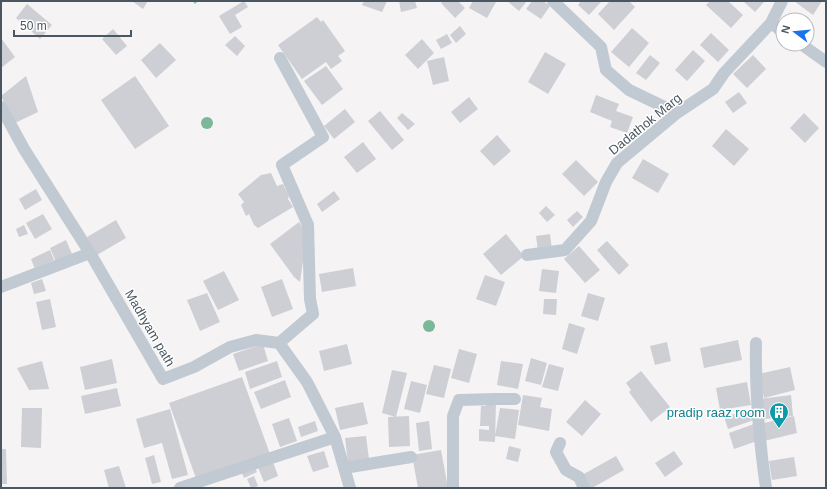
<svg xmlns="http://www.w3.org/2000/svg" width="827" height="489" font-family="Arial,sans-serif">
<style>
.building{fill:#cdcfd5}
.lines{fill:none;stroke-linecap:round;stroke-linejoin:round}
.path{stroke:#7ad0a6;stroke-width:2.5;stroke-dasharray:3 2;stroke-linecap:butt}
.minor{stroke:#c1cad2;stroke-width:12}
.tree{fill:#7bb799}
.labels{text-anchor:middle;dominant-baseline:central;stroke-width:3;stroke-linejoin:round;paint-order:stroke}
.street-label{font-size:13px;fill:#4a5661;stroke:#fff}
.culture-label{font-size:13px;fill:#0d838f;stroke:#fff;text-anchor:end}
</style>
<rect width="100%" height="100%" fill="#f5f3f3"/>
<path class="building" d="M132 1H148L143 9Z
M244 1 248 7 235 15 242 27 230 34 219 16Z
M364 1H387L382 12 362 5Z
M399 1H415L417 8 401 12Z
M443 1H458L465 8 455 18 441 3Z
M473 1H494L496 2 487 18 469 8Z
M507 1H527L519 11Z
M532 1H543L550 6 541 19 526 9Z
M581 1H602L589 15 578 5Z
M610 1H629L635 7 614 30 598 14Z
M710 1H728L743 15 731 28 706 5Z
M743 1H765L755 12Z
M794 1H822L813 15Z
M27 4 52 25 40 39 16 18Z
M317 17 321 22 323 20 345 51 338 56 342 61 331 69 326 62 302 79 278 45Z
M460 26 466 34 456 43 450 35Z
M632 28 649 43 629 67 611 52Z
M113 29 127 46 116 55 102 39Z
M711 33 729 50 718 62 700 45Z
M447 34 452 43 441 49 436 40Z
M235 36 245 46 237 56 225 45Z
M1 38 15 57 1 68Z
M422 39 434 53 418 69 405 55Z
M160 43 176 60 156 78 141 60Z
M693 50 705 61 687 81 675 70Z
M545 52 566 64 548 94 528 82Z
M650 55 660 63 646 80 636 73Z
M753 55 766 69 747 88 733 74Z
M444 57 449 81 433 85 427 61Z
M326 66 343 89 322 105 304 81Z
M26 76 38 112 15 123 1 96Z
M135 76 169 126 135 149 101 100Z
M739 92 747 103 733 113 725 102Z
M596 95 619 104 616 111 633 117 627 133 610 127 612 121 590 112Z
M469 97 478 109 460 123 451 112Z
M345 109 355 122 334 139 324 126Z
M380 111 404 140 392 150 368 121Z
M402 113 415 124 408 130 397 118Z
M804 113 819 128 805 143 790 128Z
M726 129 749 149 734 166 712 146Z
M497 135 511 151 494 166 480 151Z
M363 142 376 159 357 173 344 157Z
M643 159 669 174 658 193 632 178Z
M576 160 598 182 584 196 562 174Z
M271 173 277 186 283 184 289 196 288 199 293 207 258 228 254 225 249 214 246 216 241 205 244 202 238 194 261 175Z
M36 189 42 200 25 210 19 199Z
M334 191 340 199 322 212 317 204Z
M546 206 555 215 547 222 539 213Z
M577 211 583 217 573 227 567 220Z
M43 214 52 229 35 239 26 223Z
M116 220 126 238 97 255 87 237Z
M299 222 307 234 300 282 294 277 270 244Z
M24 225 28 234 19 237 16 229Z
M506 234 524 256 501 275 483 254Z
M550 234 552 250 538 251 536 236Z
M66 240 72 254 56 262 50 248Z
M607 241 629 265 619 275 597 250Z
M579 246 600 270 585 283 564 259Z
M50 250 54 260 35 269 31 259Z
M353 268 356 286 322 292 319 274Z
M542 269 559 271 556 293 539 291Z
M224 271 239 300 218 310 203 281Z
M485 275 505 282 496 306 476 299Z
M42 279 46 291 34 294 31 283Z
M282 279 293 309 272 317 261 287Z
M207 293 220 322 200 331 187 300Z
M588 293 605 298 598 321 581 316Z
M50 299 56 327 42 330 36 302Z
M544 299H557L556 315 543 314Z
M569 323 585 328 577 354 562 349Z
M738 340 742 360 704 368 700 348Z
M667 342 671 361 655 365 650 346Z
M263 344 268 361 239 371 233 354Z
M347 344 352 364 324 371 319 351Z
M459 349 477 354 469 383 451 378Z
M531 358 547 363 541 385 525 381Z
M112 359 117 383 85 390 80 367Z
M42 361 49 389 29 390 17 368Z
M277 361 282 377 250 389 245 372Z
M501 361 523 364 518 389 497 385Z
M549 364 564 368 558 391 542 387Z
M434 365 451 369 444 398 426 394Z
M790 367 795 390 764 398 759 374Z
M392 370 407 373 396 417 382 413Z
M641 371 670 407 651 422 629 392 631 390 626 383Z
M242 377 270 454 197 481 169 403Z
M285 380 291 397 261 409 254 392Z
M411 381 427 385 420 413 404 409Z
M747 382 751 405 720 410 716 388Z
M117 388 121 406 85 414 81 396Z
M523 395 542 398 540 407 552 409 549 431 518 425Z
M791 395 793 416 764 419 761 399Z
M585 400 601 414 582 436 566 422Z
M486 401H496L495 442 479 441V429L489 430V426H480L481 406H486Z
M363 402 368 424 340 430 335 408Z
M22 408H42L41 448 21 447Z
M500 408 519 410 515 439 495 436Z
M170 409 188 475 172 479 162 443 144 448 136 419Z
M751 409 754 420 728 429 724 417Z
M409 416 410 446 389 447 388 417Z
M794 416 797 433 764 441 760 424Z
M289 418 297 441 280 447 272 424Z
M315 421 318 431 301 437 298 427Z
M429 421 432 449 419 451 416 423Z
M754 424 760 440 734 449 729 433Z
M366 436 369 459 348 462 345 438Z
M509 446 521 449 518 462 506 459Z
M1 449H6L7 484H1Z
M441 450 448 488H418L412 455Z
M324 451 329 467 313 472 307 456Z
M674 451 683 464 665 477 655 463Z
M154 455 161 482 152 484 145 458Z
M616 456 624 470 592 488H589L582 475Z
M794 457 797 476 772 480 769 461Z
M272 459 278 476 264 482 257 465Z
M119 466 126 488H109L104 470Z
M254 466 257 472 244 478 241 471Z
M254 476 258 486 251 488 247 479Z"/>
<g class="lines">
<path class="path" d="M194 1 196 3"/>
<path class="minor" d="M553 1 601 47 606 70 629 90 677 113
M771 23 783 32
M801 44 826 62
M1 107 24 149 90 253 163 379 194 367 230 347 256 340 279 343 307 382 335 437 350 488
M527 255 565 250 591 221 606 182 617 163 677 113 713 89 724 73 771 23 782 1
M1 287 90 253
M279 343 313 314 310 299 308 225 282 165 323 137 280 58
M756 343C755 392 759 439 766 488
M560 443 556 452 566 470 579 477 584 488
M344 468 411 457
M180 488 335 437
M453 488V416L459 400 496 399H515"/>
</g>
<g class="tree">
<circle cx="207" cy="123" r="6"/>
<circle cx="429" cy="326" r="6"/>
</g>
<defs>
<symbol id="building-pin" viewBox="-11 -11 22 30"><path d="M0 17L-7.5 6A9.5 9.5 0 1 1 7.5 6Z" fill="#0f9aa8" stroke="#fff"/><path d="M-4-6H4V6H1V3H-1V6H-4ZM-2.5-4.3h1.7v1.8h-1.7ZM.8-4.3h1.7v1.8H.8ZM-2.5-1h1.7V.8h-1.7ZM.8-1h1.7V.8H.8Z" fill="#fff"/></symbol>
</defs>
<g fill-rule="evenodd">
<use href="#building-pin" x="768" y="401" width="22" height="30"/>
</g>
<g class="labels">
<g class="street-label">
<text transform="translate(645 124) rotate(-39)">Dadathok Marg</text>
<text transform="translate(150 328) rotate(60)">Madhyam path</text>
</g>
<g class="culture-label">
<text x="765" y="412">pradip raaz room</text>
</g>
</g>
<rect width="827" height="489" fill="none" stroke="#4a5661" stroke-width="4"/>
<g transform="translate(795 32) rotate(286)"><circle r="19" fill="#ffffff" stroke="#b7bbc0"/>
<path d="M0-3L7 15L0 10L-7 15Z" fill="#1a73e8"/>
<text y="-6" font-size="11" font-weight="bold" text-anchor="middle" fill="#4a5661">N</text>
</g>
<path d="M14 30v6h117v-6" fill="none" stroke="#4a5661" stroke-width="2"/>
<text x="20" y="30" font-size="12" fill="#4a5661" stroke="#ffffff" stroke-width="3" paint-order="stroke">50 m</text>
</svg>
